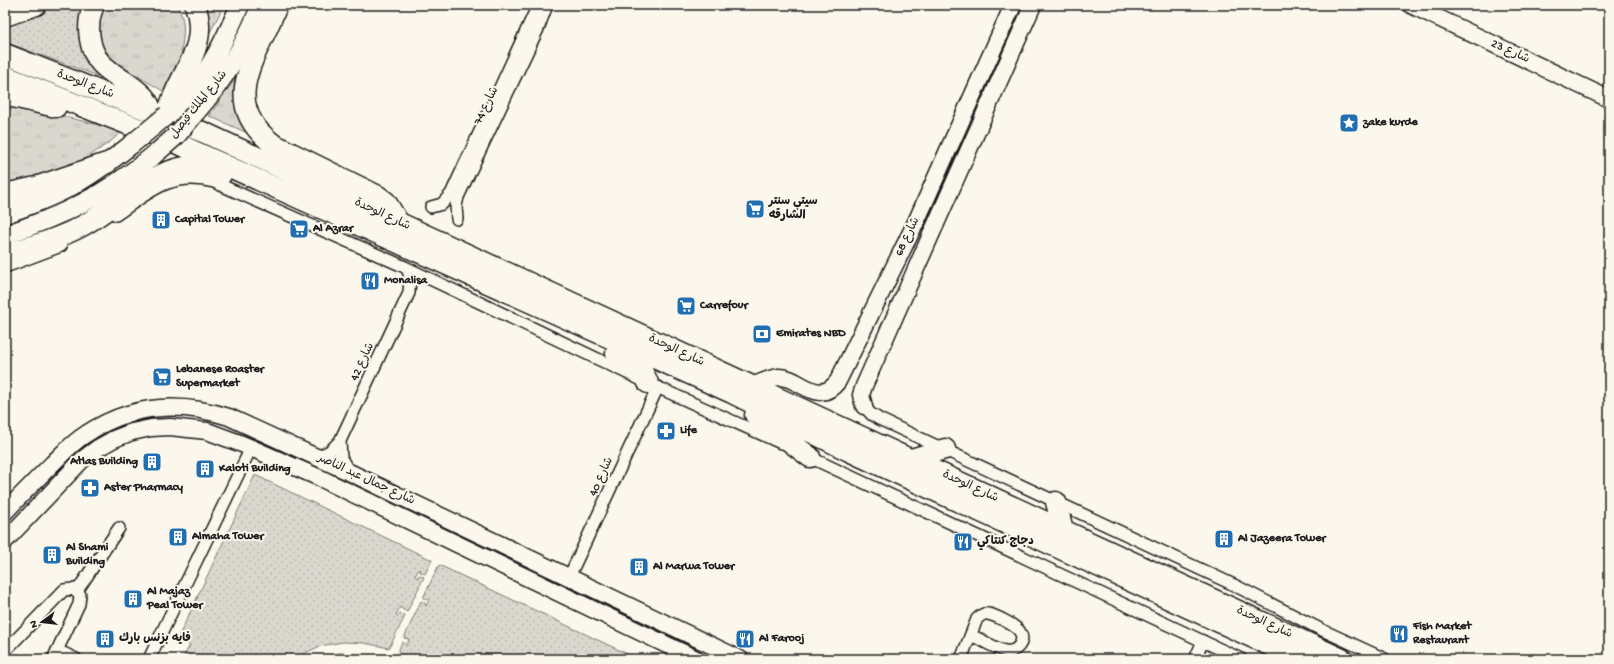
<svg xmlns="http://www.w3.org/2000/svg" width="1614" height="664" font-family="'Gochi Hand','Playpen Sans Arabic',sans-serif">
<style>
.grass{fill:url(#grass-tufts);stroke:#7b7a75}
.garden{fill:url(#garden-dots);stroke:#7b7a75}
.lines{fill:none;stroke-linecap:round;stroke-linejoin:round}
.street-casing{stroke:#1c1c1c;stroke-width:14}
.secondary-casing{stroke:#1c1c1c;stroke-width:19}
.primary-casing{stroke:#1c1c1c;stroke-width:21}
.highway-casing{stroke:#1c1c1c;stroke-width:23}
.street{stroke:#fbf7ec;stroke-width:11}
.secondary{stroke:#fbf7ec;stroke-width:16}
.primary{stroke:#fbf7ec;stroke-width:18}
.highway{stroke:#fbf7ec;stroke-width:20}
.primary-bridge-casing{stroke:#1c1c1c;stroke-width:21;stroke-linecap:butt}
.primary-bridge{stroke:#fbf7ec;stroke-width:18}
.labels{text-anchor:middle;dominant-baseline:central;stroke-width:4;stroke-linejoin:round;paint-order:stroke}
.street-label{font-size:12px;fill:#1c1c1c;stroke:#fbf7ec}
.poi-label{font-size:12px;font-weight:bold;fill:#1c1c1c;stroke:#fbf7ec;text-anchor:start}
</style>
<defs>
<pattern id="grass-tufts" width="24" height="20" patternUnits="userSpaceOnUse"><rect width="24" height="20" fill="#dad7ce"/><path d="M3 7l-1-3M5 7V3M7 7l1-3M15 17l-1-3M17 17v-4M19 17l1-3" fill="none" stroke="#bab8b0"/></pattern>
<pattern id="garden-dots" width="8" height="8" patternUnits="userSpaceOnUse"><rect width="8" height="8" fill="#dad7ce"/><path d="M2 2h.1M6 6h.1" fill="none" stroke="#bab8b0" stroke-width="1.8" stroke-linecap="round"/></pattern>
</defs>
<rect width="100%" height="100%" fill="#fbf7ec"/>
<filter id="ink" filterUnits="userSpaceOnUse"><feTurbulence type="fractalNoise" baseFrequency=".025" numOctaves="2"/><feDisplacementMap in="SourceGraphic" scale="8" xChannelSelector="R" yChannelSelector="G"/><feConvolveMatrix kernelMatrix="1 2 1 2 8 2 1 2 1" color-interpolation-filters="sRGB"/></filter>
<g filter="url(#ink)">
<path class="grass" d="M105 5H177C186 21 184 34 181 52L182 53 163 91C131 71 80 52 105 5Z
M240 72 259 138 209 116Z
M5 102 123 131 111 141 81 162 5 189Z
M339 653 361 654 382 659H317Z"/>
<path class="garden" d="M44 5H84L101 71 98 76 5 42V21Z
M199 5H224L204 44Z
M255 475 432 560 425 574 420 572 421 570 419 569 415 576 417 578 419 575 424 577 407 612 402 609V608L400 607 396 615 398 616 400 613 405 616 389 648 364 643 343 642 320 646 293 659H190L184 656 190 645 188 644 189 642 182 638 180 642 177 640Z
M439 565 638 659H408L398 652 402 642 407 645 409 639 404 638 421 601 425 603V605L426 606 429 600 423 598Z"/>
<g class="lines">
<defs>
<path id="street" d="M431 207 442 204 451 194 538 5
M116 215C150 192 170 171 214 182L405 267 648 383 781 443
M457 219 456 206 458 197 538 29 547 5
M5 267 61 246
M864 406 871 414 879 419 1234 585 1320 629 1385 659
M340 441 341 458 349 472
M805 455 1241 659
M317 457 330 451 340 441 409 293 410 277 407 268
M569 577 658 387
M77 591 119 528
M57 650 76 659
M5 651 64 590 73 589 80 595 79 604 53 659
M149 659 251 448
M961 659 977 619C980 616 983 613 988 614 995 615 1017 626 1020 632 1026 642 1016 653 1005 651 994 648 982 640 971 635
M1195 659 1203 641"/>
<path id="secondary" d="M1411 5 1609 99
M752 386C760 383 770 378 779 377 799 376 818 408 838 381L916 222 1013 5
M864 406 861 395 864 386 1033 5
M5 512C20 496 36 480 52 464 63 453 73 442 86 434 131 404 179 401 229 417L349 472 740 659
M5 541 82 460 98 448 114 439 132 432 151 428 170 427 207 431 242 444 320 478 696 659"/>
<path id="primary" d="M196 112C225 79 244 46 261 5
M167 115C174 108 181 102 187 95 211 70 226 37 240 5
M5 214C27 206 48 199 68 188 91 176 112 160 132 144
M5 235C64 215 106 195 154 155"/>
<path id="highway" d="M94 5C89 16 88 27 90 39 95 72 121 74 141 94 146 98 149 104 151 109
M277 5C259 55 216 101 273 144L378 196 386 202 399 223
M5 16 36 5
M5 54 205 133 1342 659
M5 76 183 146 732 393 849 451 1299 659
M5 95 56 107
M167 115C176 75 211 50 195 5
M5 194 36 187 107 163
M5 254C32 246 58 239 82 226 114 209 161 161 198 167 206 169 213 172 221 175
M616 353C630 361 642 366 648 383
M755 415 810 457
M911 459 945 449
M1056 502 1063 530"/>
</defs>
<use href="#street" class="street-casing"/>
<use href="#secondary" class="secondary-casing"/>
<use href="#primary" class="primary-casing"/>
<use href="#highway" class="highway-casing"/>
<use href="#street" class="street"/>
<use href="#secondary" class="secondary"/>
<use href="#primary" class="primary"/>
<use href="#highway" class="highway"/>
<defs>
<path id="primary-bridge" d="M132 144 167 115
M154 155 177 135 196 112"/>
</defs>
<use href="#primary-bridge" class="primary-bridge-casing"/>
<use href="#primary-bridge" class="primary-bridge"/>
</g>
</g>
<defs>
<symbol id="sight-square" viewBox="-11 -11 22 22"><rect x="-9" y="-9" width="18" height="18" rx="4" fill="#1f6fb2" stroke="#fbf7ec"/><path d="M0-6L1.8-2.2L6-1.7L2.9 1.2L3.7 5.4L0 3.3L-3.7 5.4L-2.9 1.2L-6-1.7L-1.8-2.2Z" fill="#fff"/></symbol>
<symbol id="supermarket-square" viewBox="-11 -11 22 22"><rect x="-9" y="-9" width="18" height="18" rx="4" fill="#1f6fb2" stroke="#fbf7ec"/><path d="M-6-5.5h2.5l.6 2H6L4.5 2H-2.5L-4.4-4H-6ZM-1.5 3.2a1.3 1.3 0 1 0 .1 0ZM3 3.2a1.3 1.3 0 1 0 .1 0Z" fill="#fff"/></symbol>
<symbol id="building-square" viewBox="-11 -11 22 22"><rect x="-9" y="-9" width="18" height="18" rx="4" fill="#1f6fb2" stroke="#fbf7ec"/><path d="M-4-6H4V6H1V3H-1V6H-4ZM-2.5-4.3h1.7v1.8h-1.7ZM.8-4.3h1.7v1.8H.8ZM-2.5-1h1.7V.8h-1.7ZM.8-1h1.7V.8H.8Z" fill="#fff"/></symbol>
<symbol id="restaurant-square" viewBox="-11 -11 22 22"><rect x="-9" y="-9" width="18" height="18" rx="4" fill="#1f6fb2" stroke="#fbf7ec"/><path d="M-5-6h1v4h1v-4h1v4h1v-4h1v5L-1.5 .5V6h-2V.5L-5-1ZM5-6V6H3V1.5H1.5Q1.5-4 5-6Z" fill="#fff"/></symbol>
<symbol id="bank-square" viewBox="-11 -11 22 22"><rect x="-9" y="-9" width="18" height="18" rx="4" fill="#1f6fb2" stroke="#fbf7ec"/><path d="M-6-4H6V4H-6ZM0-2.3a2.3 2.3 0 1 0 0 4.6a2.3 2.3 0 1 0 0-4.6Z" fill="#fff"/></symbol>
<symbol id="pharmacy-square" viewBox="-11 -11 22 22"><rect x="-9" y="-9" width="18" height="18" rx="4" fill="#1f6fb2" stroke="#fbf7ec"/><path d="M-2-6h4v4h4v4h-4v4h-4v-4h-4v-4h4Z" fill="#fff"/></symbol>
</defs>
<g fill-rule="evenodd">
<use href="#sight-square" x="1338" y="112" width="22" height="22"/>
<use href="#supermarket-square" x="744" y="198" width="22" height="22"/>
<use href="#building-square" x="150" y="209" width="22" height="22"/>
<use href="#supermarket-square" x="288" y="218" width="22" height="22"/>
<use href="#restaurant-square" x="359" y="270" width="22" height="22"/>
<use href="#supermarket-square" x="675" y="295" width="22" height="22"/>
<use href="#bank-square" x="751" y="323" width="22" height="22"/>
<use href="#supermarket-square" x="151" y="366" width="22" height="22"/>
<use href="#pharmacy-square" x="655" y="420" width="22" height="22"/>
<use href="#building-square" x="141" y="451" width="22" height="22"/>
<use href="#building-square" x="194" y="458" width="22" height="22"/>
<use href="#pharmacy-square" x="79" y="477" width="22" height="22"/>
<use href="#building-square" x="167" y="526" width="22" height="22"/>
<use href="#building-square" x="1213" y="528" width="22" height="22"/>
<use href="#restaurant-square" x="952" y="531" width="22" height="22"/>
<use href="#building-square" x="41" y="544" width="22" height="22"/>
<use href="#building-square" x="628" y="556" width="22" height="22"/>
<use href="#building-square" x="122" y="588" width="22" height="22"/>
<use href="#restaurant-square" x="1388" y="623" width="22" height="22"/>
<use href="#building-square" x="94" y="628" width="22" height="22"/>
<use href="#restaurant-square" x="734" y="628" width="22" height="22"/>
</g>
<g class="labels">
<g class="street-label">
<text transform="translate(1510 52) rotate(25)">شارع 23</text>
<text transform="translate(85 85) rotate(21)">شارع الوحدة</text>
<text transform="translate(199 105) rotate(-51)">شارع الملك فيصل</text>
<text transform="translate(487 106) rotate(-64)">شارع 74</text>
<text transform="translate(382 215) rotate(25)">شارع الوحدة</text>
<text transform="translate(908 237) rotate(-64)">شارع 68</text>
<text transform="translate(676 351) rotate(25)">شارع الوحدة</text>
<text transform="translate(363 362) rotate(-65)">شارع 42</text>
<text transform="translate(602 477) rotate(-65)">شارع 40</text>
<text transform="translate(366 480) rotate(25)">شارع جمال عبد الناصر</text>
<text transform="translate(970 487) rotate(25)">شارع الوحدة</text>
<text transform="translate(1264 623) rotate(25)">شارع الوحدة</text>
</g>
<g class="poi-label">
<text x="1363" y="123">zake kurde</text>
<text x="769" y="202">سيتي سنتر<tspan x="769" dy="14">الشارقه</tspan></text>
<text x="175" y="220">Capital Tower</text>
<text x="313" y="229">Al Azrar</text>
<text x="384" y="281">Monalisa</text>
<text x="700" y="306">Carrefour</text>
<text x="776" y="334">Emirates NBD</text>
<text x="176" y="370">Lebanese Roaster<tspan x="176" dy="14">Supermarket</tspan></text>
<text x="680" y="431">Life</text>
<text x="138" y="462" text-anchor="end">Atlas Building</text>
<text x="219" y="469">Kaloti Building</text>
<text x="104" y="488">Aster Pharmacy</text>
<text x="192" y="537">Almaha Tower</text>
<text x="1238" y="539">Al Jazeera Tower</text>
<text x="977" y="542">دجاج كنتاكي</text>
<text x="66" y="548">Al Shami<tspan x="66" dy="14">Building</tspan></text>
<text x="653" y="567">Al Marwa Tower</text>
<text x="147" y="592">Al Majaz<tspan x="147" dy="14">Peal Tower</tspan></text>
<text x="1413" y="627">Fish Market<tspan x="1413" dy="14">Restaurant</tspan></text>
<text x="119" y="639">فايه بزنس بارك</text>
<text x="759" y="639">Al Farooj</text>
</g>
</g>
<rect width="1614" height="664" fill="none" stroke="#fbf7ec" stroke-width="20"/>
<rect x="10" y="10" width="1594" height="644" fill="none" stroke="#1c1c1c" stroke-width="1.5" filter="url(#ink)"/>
<g transform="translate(42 622) rotate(255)" stroke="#fbf7ec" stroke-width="3" paint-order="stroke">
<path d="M0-3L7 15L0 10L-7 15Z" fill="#1c1c1c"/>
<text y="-6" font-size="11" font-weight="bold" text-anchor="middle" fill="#1c1c1c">N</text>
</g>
</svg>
